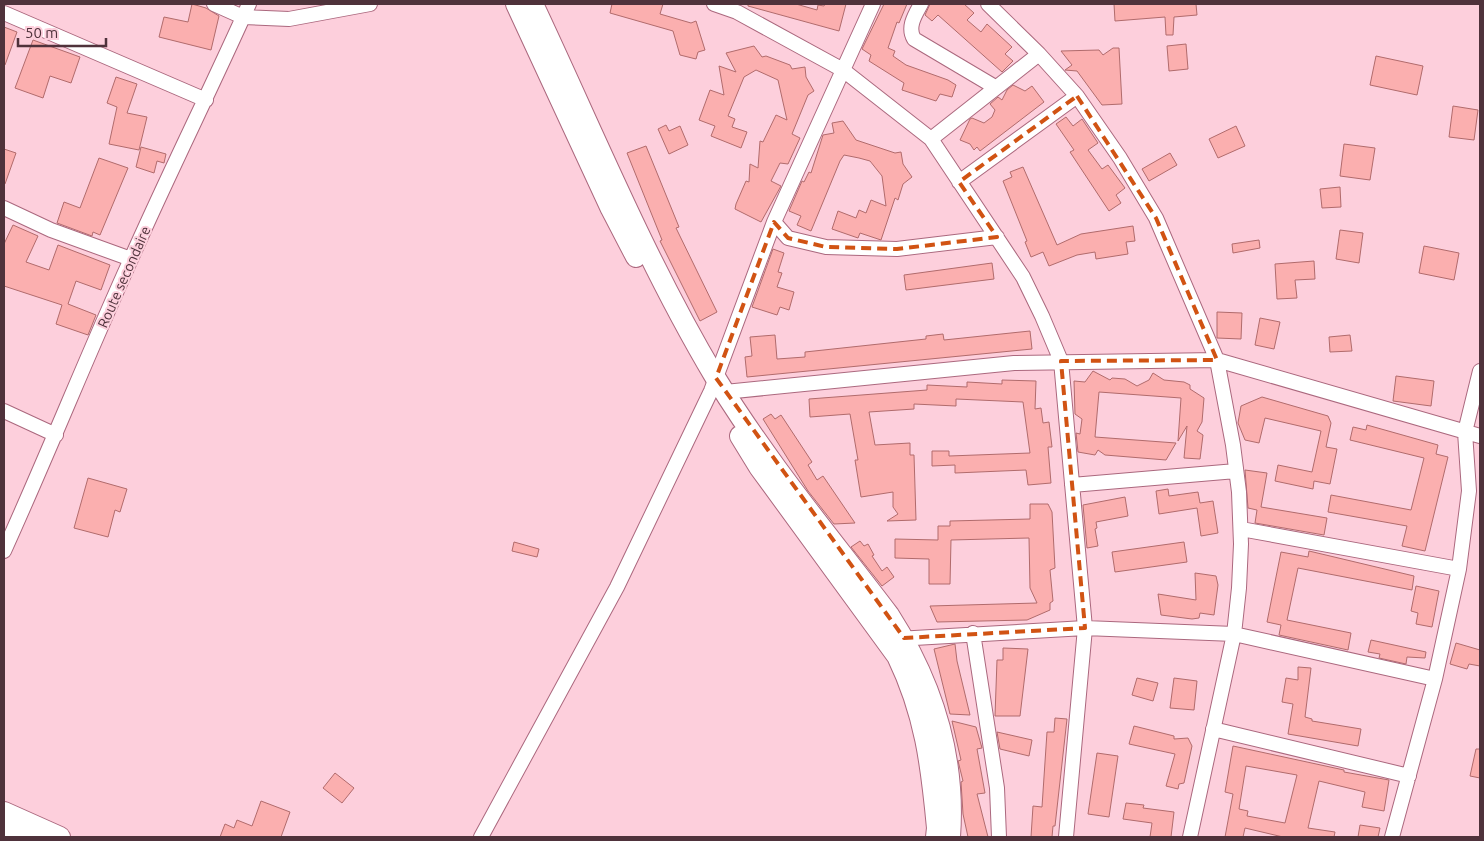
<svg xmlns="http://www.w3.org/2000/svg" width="1484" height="841" font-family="Ubuntu,sans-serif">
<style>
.building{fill:#fbafaf;stroke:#b16b6c;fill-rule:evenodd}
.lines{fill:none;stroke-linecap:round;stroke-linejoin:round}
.street-casing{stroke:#ab687e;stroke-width:16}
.secondary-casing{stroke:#ab687e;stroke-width:22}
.street{stroke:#fff;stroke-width:14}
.secondary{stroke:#fff;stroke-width:20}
.marked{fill:none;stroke:#d15313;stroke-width:4;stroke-dasharray:10 6;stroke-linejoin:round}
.labels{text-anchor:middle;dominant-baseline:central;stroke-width:4;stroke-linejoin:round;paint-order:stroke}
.street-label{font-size:14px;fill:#4f323b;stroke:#fdcfdc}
</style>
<rect width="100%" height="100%" fill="#fdcfdc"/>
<path class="building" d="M192 4 206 8 219 16 211 50 159 37 164 17 188 22Z
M612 4H663L660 14 691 23 696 21 705 50 698 52 696 59 680 55 673 31 610 13Z
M748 4H796L817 10 818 5 824 6 825 4H846L839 31 748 6Z
M884 4H907L899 23 897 22 888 48 895 51 893 56 906 65 948 80 956 85 952 97 940 94 936 101 902 90 904 83 869 61 871 55 862 49Z
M930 4H964L974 13 967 20 981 32 987 24 1012 47 1005 54 1013 61 1002 72 938 15 932 21 925 15Z
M1114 4H1196L1197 15 1174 17 1173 35H1166L1165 17 1115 21Z
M4 27 17 32 5 65H4Z
M33 40 80 57 71 83 50 76 43 98 15 88Z
M1186 44 1188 69 1169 71 1167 46Z
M754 46 762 57 766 56 790 65 792 69 805 67 806 77 814 91 808 95 792 134 800 138 788 164 780 163 771 181 781 186 761 222 735 209 736 204 746 181 749 182 750 164 758 168 760 141 763 142 776 115 787 120 778 80 756 70 744 77 728 116 735 119 732 127 747 132 741 148 711 136 715 126 699 120 710 90 724 95 719 66 736 72 726 53Z
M1113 48H1119L1122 104 1102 105 1077 71 1065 70 1072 65 1061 51 1099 50 1103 55Z
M1376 56 1423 66 1417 95 1370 85Z
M116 77 137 84 127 113 147 117 139 150 109 144 117 107 107 103Z
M1013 85 1025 91 1032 86 1044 102 980 151 977 147 974 150 970 144 960 140 970 119 972 118 984 123 992 117 995 110 990 104 998 97 1002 100 1007 90Z
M1453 106 1478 110 1474 140 1449 137Z
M1066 117 1073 126 1082 119 1098 143 1088 150 1102 169 1108 165 1125 188 1116 195 1121 203 1109 211 1070 152 1074 150 1056 124Z
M843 121 856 140 895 153 901 152 903 164 912 177 903 184 898 200 895 198 881 240 860 233 858 238 832 229 838 211 856 218 859 210 866 213 871 200 886 206 882 176 870 161 859 158 844 155 840 161 811 231 797 225 801 216 789 211 802 181 804 182 809 172 811 173 823 135 834 133 832 123Z
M666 125 669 131 680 126 688 145 669 154 658 129Z
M1236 126 1245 146 1218 158 1209 139Z
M1344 144 1375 148 1370 180 1340 176Z
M646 146 679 227 676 228 717 312 700 321 660 241 662 240 627 153Z
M141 147 166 154 164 163 157 161 154 173 136 167Z
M4 149 16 153 5 184 4 183Z
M1170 153 1177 165 1149 181 1142 169Z
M99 158 128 168 100 235 93 232 92 236 57 223 64 202 80 208Z
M1023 167 1057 245 1081 234 1133 226 1135 241 1126 242 1128 254 1096 259 1095 252 1077 255 1049 266 1043 252 1031 257 1025 242 1027 241 1003 181 1012 177 1010 172Z
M1340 187 1341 207 1322 208 1320 189Z
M13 225 38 236 26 262 49 270 58 245 110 265 101 290 76 281 68 304 96 315 88 335 56 324 62 305 4 286V244Z
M1340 230 1363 233 1359 263 1336 259Z
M1259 240 1260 248 1233 253 1232 244Z
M1424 246 1459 253 1454 280 1419 273Z
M773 249 784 253 778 272 782 273 777 287 794 292 789 310 780 307 777 315 752 307Z
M1314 261 1315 279 1295 280 1297 298 1277 299 1275 264Z
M992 263 994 279 906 290 904 275Z
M1217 312 1242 313 1241 339 1217 338Z
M1260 318 1280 322 1274 349 1255 345Z
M1030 331 1032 349 747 377 745 357 752 356 750 337 775 335 777 359 805 357V352L926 339V336L943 334 944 340Z
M1350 335 1352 351 1330 352 1329 337Z
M1093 371 1110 380 1112 378 1125 379 1137 386 1149 380 1153 373 1164 380 1184 382 1190 385V389L1204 398 1202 422 1197 431 1203 435 1200 459 1184 458 1187 426 1178 441 1181 398 1099 392 1095 437 1176 443 1166 460 1105 455 1098 450 1095 455 1078 452 1076 433 1080 434 1082 419 1075 414 1074 381 1085 382Z
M1396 376 1434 381 1431 406 1393 401Z
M1002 380 1036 381 1035 409 1041 408 1043 423 1049 422 1052 447H1048L1051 483 1028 485 1026 470 955 473V465L932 466V451H949V456L1030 453 1023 402 956 399V406L914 404V409L869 412 875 445 910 443V455H914L916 520 887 521 898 514 893 507V492L861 497 855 460H858L850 414 810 417 809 399 927 390V385L967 387V382L1002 384Z
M1262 397 1328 416 1331 423 1326 447 1337 449 1330 484 1314 481 1313 489 1275 481 1278 465 1312 472 1321 431 1265 418 1259 443 1245 440 1238 423 1241 406Z
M771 414 775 419 781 415 812 462 808 465 817 480 823 476 855 523 834 524 808 491 763 419Z
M1367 425 1438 445 1436 454 1448 457 1425 551 1402 546 1407 526 1328 512 1331 495 1411 510 1424 458 1350 440 1353 427 1366 430Z
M1245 470 1267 473 1261 507 1327 518 1324 535 1255 523 1257 510 1248 508Z
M88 478 127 489 120 512 115 510 108 537 74 528Z
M1168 489 1169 496 1198 492 1200 503 1213 501 1218 533 1201 536 1197 508 1159 514 1156 491Z
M1125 497 1128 516 1096 522 1097 528 1095 529 1098 546 1087 548 1083 505Z
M1030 504H1048L1052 512 1055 568 1050 570 1053 601 1050 603V610L1027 620 937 622 930 606 1037 603 1030 588 1029 538 951 540 950 584H929V559L895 558V539L938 540V526H950V521L1030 519Z
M860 541 864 546 868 544 874 555 872 556 882 571 887 567 894 577 882 586 851 547Z
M514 542 539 549 537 557 512 551Z
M1184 542 1187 562 1115 572 1112 552Z
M1309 551 1414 576 1412 590 1298 568 1287 620 1351 633 1348 650 1279 635 1281 625 1267 622 1281 552 1308 557Z
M1195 573 1216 576 1218 585 1214 615 1200 613 1199 618 1192 619 1161 615 1158 594 1196 600Z
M1416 586 1439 591 1432 627 1416 624 1418 613 1411 611Z
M1371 640 1426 652 1425 658 1407 657 1406 664 1379 658 1380 654 1368 652Z
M1456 643 1480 650V666L1469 664 1467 669 1450 664Z
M955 644 957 661 970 715 950 714 934 649Z
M1003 648 1028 649 1020 716H995L997 660H1003Z
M1298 667 1311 668 1305 717 1312 719V721L1361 729 1358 746 1288 734 1293 704 1282 702 1286 678 1298 680Z
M1137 678 1158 683 1153 701 1132 695Z
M1174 678 1197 681 1194 710 1170 708Z
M1055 718 1067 719 1055 826H1053L1052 837H1031L1033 806 1042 807 1047 732H1054Z
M952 721 976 727 982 748 977 749 985 793 977 794 988 837H968L963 814 961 782 963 781 958 761 961 760Z
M1134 726 1174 736V739L1188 738 1192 746 1184 783 1179 784 1178 789 1166 786 1175 754 1129 744Z
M997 732 1032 740 1029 756 1000 749Z
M1233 746 1344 770V772L1389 780 1384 811 1362 807 1365 792 1319 781 1308 828 1335 832 1334 837H1283L1245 828 1243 837H1225L1233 794 1225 792ZM1246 766 1297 775 1285 823 1247 816 1248 811 1239 809Z
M1476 749H1480V778L1470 776Z
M1097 753 1118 756 1109 817 1088 814Z
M335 773 354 788 342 803 323 788Z
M261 801 290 812 281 837H220L225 824 234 828 237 820 252 826Z
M1126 803 1144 805 1143 808 1174 812 1171 837H1150L1152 823 1123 819Z
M1360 825 1380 828 1378 837H1358Z"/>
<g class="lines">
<defs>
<path id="street" d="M214 4 243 17 289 19 370 4
M714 4 737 12 843 70 931 139 1023 277 1042 316 1061 361 1085 628 1066 837
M921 4C915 15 907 27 914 39L995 87
M988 4 1039 54 1077 96 1120 158 1156 218 1217 360 1233 445 1239 492 1241 544 1239 588 1234 634 1190 837
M4 13 206 100
M931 139 1039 54
M959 182 1077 96
M4 208 51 230 131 259
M774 222 788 238 826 247 897 249 997 237
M725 392 1014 363 1217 360 1480 436
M4 411 56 435
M1072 485 1236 471
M1241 529 1459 569
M4 551C48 454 87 356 131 259 169 173 211 89 249 4
M973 633 997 788 999 837
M897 639 1085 628 1234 634 1435 679
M1213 729 1409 776
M481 837 617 587 711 391 774 222 873 4
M1392 837 1435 679 1459 569 1469 491 1465 432 1480 371"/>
<path id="secondary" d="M516 4 611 209 636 257
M533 4C592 129 644 258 715 377 766 461 830 537 889 615 932 682 956 757 950 837
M740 436 759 467 897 656C925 714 931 764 937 828L936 837
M4 812 60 837
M4 829 23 837"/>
</defs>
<use href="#street" class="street-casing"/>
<use href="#secondary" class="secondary-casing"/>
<use href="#street" class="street"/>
<use href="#secondary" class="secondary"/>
</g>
<path class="marked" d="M1077 96 1156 218 1217 360 1061 361 1085 628 904 638 716 378 774 222 788 238 826 247 897 249 997 237 959 182Z"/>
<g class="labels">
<g class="street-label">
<text transform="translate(124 277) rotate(-66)">Route secondaire</text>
</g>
</g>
<rect width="1484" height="841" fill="none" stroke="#4f323b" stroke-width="10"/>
<path d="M18 38v8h88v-8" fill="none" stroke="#4f323b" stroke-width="2.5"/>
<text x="25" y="38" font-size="15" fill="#4f323b" stroke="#fdcfdc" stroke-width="4" paint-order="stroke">50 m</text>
</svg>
